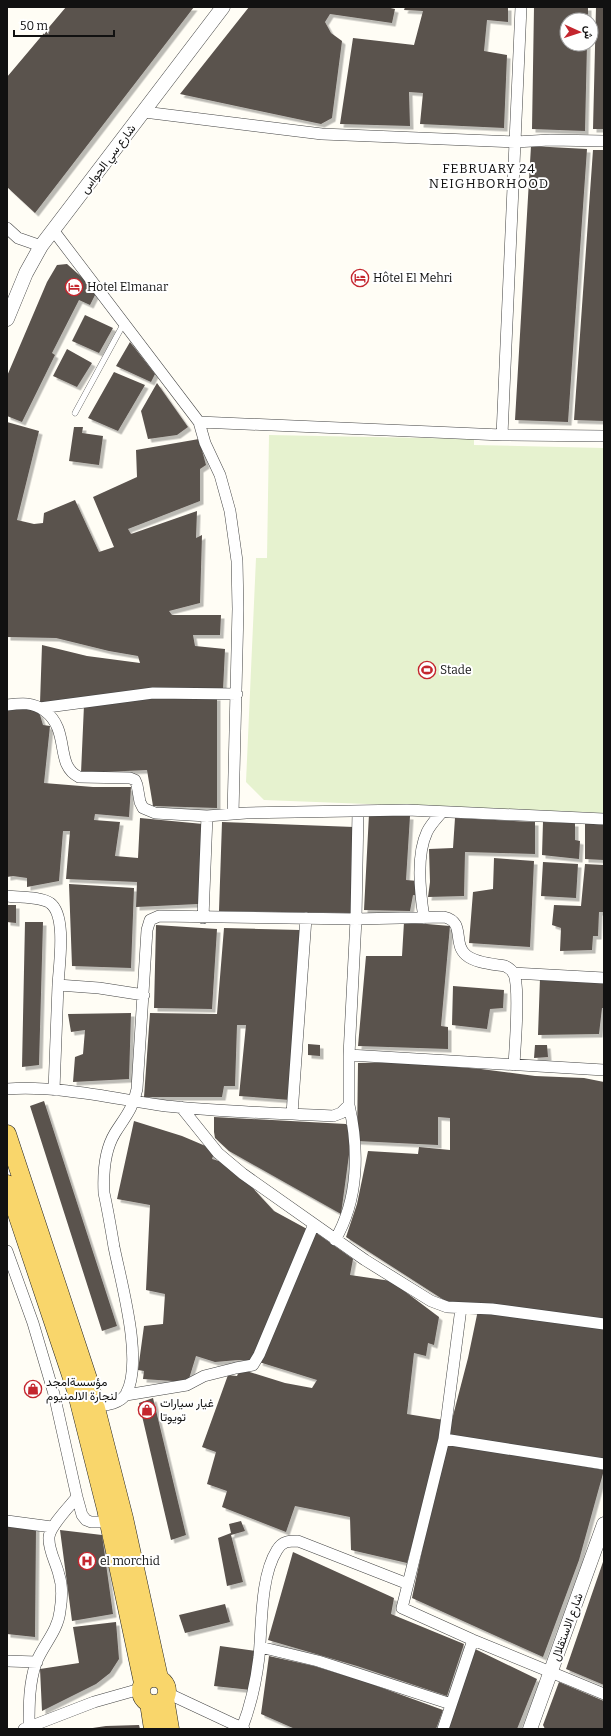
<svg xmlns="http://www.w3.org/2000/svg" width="611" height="1736" font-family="Bitter,Vazirmatn,serif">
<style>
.pitch{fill:#e6f2cf}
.building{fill:#5a524d;filter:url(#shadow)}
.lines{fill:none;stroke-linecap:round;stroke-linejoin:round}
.service-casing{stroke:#444;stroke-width:6}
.minor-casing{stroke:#444;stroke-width:12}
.tertiary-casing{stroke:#444;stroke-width:15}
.primary-casing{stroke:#222;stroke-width:19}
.service{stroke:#fff;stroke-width:5.5}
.minor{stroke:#fff;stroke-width:11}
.tertiary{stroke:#fff;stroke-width:14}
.primary{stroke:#f9d66b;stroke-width:18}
.labels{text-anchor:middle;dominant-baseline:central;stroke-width:4;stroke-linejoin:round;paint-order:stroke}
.street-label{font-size:12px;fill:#111;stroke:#fff}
.poi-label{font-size:12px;fill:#111;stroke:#fff;text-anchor:start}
.neighbourhood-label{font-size:13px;letter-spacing:1px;fill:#111;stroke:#fff}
</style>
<defs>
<filter id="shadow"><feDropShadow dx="3.5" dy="3.5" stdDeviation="0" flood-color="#0004"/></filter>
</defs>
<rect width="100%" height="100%" fill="#fffdf5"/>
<path class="pitch" d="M269 435 474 439V445L604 448V813L264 800 246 782 256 558H267Z"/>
<path class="building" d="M66 7H194L35 213 7 187V77Z
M249 7H386L395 9 392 23 330 14 325 22 331 33 342 41 332 118 321 124 180 94Z
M405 7H508V22L487 20 484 51 507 55 504 128 420 124 423 93 409 92 410 126 340 124 353 38 414 45 423 11 404 10Z
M534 7H588V20H567V44H587L585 131 532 129Z
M596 7H604V129H593Z
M531 146 587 149 568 422 515 420Z
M593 150H604V421L574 420Z
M67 264 97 291 90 305 79 300 52 353 55 355 22 422 7 416V376L47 282 57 265Z
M85 315 113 328 99 353 72 341Z
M130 342 155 374 151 382 116 366Z
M67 349 92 363 77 387 53 376Z
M114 372 145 385 118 431 88 418Z
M157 383 188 427 177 435 148 439 141 411Z
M7 422 39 431 17 520 34 524 43 523 44 513 75 500 99 552 114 547 93 497 137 477 136 450 199 439 206 465 200 469V501L128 529 131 534 197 511 196 538 202 535 200 603 169 611 172 615H221L220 635H193L195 646 225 649 223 690 40 703 42 645 87 656 140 663 138 656 109 651 56 638 7 637Z
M74 427H83L82 433 103 436 99 465 69 461Z
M152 695 217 697V808L153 806 147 770 81 773 84 705Z
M32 706 40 715 43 725 50 726 44 783 93 787H131L129 817 95 814 94 820 120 822 115 856 138 858 140 818 203 824 198 904 136 907 137 882 66 879 70 831H63L59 881 27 887V878L13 876 7 877V710Z
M369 814 410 816 406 880 418 881 419 896 413 895 410 911 364 910Z
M455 818 535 822V854L465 852 464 896 428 897 430 882 429 849 453 848Z
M222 822 354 827 352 913 219 911Z
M543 822 575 823V840L580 841 579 859 542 855Z
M585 823 604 825V860L585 859Z
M494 858 534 861 530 947 469 943 473 892 493 889Z
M543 862 578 864 576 898 541 896Z
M585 864 604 865V912H599L598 936H593L592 950 560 951 561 928 552 925 554 905 581 906Z
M69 884 134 888 131 968 72 966Z
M7 905H16V923L7 922Z
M25 922H43L39 1065 22 1067Z
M404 922 450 926 441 1026 448 1027V1049L358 1046 366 956H402Z
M156 925 217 929 212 1009 154 1008Z
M224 928 300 930 290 1100 239 1096 246 1025H237L235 1086H224L222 1097H144L150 1013 217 1014Z
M540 978 604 982V1008H602L599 1034 538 1035Z
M453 986 504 990 503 1008 490 1009 487 1029 452 1025Z
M131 1013 129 1079 73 1082 75 1057 83 1054 85 1030 71 1032 68 1014Z
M308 1044 320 1045V1056L308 1055Z
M535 1045H547L548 1057 534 1058Z
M396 1062 481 1069 535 1076 584 1078 604 1082V1322L447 1302 346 1237 357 1204 368 1151 418 1154 419 1147 450 1150V1118L438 1117V1145L357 1141 358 1063Z
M44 1101 117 1326 102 1331 30 1106Z
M214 1117 346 1124 350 1129 351 1140 341 1214 229 1151 215 1138 214 1132Z
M134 1121 182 1136 215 1150 212 1159 226 1163 249 1184 274 1211 307 1229 255 1361 238 1360 215 1362 196 1356 188 1382 143 1379 144 1371 138 1370 144 1326 163 1324 165 1294 146 1290 150 1205 117 1199Z
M315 1232 353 1259 350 1275 391 1281 439 1317 434 1345 428 1343 426 1356 414 1353 407 1414 444 1420 437 1455 407 1563 351 1550 350 1517 295 1506 286 1532 222 1507 227 1491 207 1484 216 1452 202 1447 228 1375 237 1376 240 1369 285 1383 312 1388 317 1380 259 1362Z
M478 1310 604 1327V1459L448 1435 468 1358Z
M153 1398 186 1535 171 1540 139 1403Z
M448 1443 604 1470 579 1560 543 1657 412 1598 431 1508Z
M241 1521 245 1531 231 1535 243 1582 227 1586 218 1538 231 1533 229 1524Z
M7 1524 36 1527 35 1637 7 1634Z
M60 1530 102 1535 113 1614 72 1621Z
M293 1552 394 1598 391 1614 464 1644 447 1696 357 1666 268 1640Z
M604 1559V1685L566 1669Z
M225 1604 230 1622 185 1633 179 1615Z
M116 1622 119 1659 110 1673 96 1684 42 1711 40 1669 79 1663 73 1627Z
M220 1646 256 1651 251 1690 214 1686Z
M473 1648 537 1679 517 1729H447Z
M269 1656 314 1666 366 1682 443 1710 436 1729H295L261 1714Z
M559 1682 604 1701V1729H545L543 1725Z
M139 1725 140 1729H86L106 1726Z"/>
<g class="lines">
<defs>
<path id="service" d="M75 413 124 323"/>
<path id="minor" d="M144 112 322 134 515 142 550 140 604 141
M7 228 18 238 41 246
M53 230 199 422 502 435 604 436
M199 422 205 443 220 475 230 511 237 561 238 609 233 814
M502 435 521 7
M7 705C22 703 33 702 45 711 71 731 54 765 79 777L130 778 135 780 137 785 140 802 143 808 155 813 207 816 246 813 407 810 604 819
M40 708 153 693 237 694
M7 896C19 898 39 896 50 903 67 915 59 965 58 985L99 988 144 995
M203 918 207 816
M424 918C420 893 416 855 427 832 430 825 437 818 442 812
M513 973 604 978
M349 1055 356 919 358 811
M7 1089C57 1085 116 1099 166 1106 221 1112 277 1113 333 1116L341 1113 349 1105V1055L604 1070
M54 1090 58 985
M181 1107 218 1153 243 1174 365 1260 431 1301 447 1307 492 1309 604 1324
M292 1114 306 918
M335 1240C359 1199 359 1149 349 1105
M7 1251 33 1323 54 1394 77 1497 82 1515 86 1520 91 1522H109
M126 1395 187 1385 204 1376 236 1368 253 1365 259 1355 314 1224
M96 1406C106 1405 120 1404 126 1394 144 1362 121 1282 114 1247 111 1229 108 1211 104 1193 103 1173 104 1151 115 1133 125 1117 133 1109 137 1089L147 930 150 920 159 916 356 919 444 917C466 922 452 943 466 955 475 963 493 964 505 966 509 968 512 970 514 974 520 990 515 1046 514 1065
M444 1439 604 1464
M7 1521 52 1527
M408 1584 444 1439 461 1308
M260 1647 318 1661 451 1704
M7 1661 37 1662
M167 1693 244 1729
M29 1727C29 1706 29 1683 36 1663 43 1645 58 1631 60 1611 62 1599 63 1587 59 1575 56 1562 48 1550 49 1537 50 1526 69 1507 77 1497
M242 1728C251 1705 256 1682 259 1657 262 1626 260 1577 277 1550 282 1541 289 1541 298 1541L408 1584 402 1608 473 1640 604 1694
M24 1729 94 1702 140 1689
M443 1729 473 1640"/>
<path id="tertiary" d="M7 319 26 273 41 246 223 7
M530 1729 604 1524"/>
<path id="primary" d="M7 1134 90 1385 124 1518 159 1678
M7 1184 76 1390 106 1509 143 1683
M141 1691a13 13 0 1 1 26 0a13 13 0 1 1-26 0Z
M165 1699 170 1729
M149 1703 153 1729"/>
</defs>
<use href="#service" class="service-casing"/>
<use href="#minor" class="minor-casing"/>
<use href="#tertiary" class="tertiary-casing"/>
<use href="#primary" class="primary-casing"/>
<use href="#service" class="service"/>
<use href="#minor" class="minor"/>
<use href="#tertiary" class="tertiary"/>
<use href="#primary" class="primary"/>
</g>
<defs>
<symbol id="hotel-ring" viewBox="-11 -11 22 22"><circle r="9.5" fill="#fff" stroke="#c4262e" stroke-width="1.5"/><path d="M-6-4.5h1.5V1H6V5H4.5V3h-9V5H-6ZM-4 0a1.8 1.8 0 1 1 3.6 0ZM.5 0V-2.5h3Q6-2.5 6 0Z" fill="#c4262e"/></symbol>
<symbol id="stadium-ring" viewBox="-11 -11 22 22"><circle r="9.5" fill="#fff" stroke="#c4262e" stroke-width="1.5"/><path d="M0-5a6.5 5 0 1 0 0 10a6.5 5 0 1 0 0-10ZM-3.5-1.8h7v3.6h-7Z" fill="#c4262e"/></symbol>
<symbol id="shop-ring" viewBox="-11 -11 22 22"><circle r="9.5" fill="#fff" stroke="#c4262e" stroke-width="1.5"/><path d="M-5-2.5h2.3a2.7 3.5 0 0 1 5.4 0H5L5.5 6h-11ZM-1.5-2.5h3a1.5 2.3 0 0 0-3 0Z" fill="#c4262e"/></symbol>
<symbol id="hospital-ring" viewBox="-11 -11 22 22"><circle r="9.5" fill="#fff" stroke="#c4262e" stroke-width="1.5"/><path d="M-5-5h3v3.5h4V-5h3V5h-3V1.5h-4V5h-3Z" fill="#c4262e"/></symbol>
</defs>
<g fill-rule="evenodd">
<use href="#hotel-ring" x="350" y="268" width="20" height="20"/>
<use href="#hotel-ring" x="64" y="277" width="20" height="20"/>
<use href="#stadium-ring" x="417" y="660" width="20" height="20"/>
<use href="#shop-ring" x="23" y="1379" width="20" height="20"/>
<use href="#shop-ring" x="137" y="1400" width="20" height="20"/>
<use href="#hospital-ring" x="77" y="1551" width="20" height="20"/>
</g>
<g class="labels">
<g class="street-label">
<text transform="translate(108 159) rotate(-53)">شارع سي الحواس</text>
<text transform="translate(567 1627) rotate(-70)">شارع الاستقلال</text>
</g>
<g class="poi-label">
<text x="373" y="278">Hôtel El Mehri</text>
<text x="87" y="287">Hotel Elmanar</text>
<text x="440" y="670">Stade</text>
<text x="46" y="1382">مؤسسةامجد<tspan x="46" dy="14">لنجارة الالمنيوم</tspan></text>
<text x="160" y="1403">غيار سيارات<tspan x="160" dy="14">تويوتا</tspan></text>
<text x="100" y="1561">el morchid</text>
</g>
<g class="neighbourhood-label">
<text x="489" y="168">FEBRUARY 24<tspan x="489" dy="15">NEIGHBORHOOD</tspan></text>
</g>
</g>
<rect width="611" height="1736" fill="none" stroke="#111111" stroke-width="16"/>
<g transform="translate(579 32) rotate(93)"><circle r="19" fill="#ffffff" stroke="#a0a0a0"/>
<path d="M0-3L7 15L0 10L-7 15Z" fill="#c4262e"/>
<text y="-6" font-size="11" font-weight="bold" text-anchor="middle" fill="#111111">ش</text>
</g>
<path d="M14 30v6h100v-6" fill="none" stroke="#111111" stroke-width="2"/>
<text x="20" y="30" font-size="12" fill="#111111" stroke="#ffffff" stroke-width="3" paint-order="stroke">50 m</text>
</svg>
